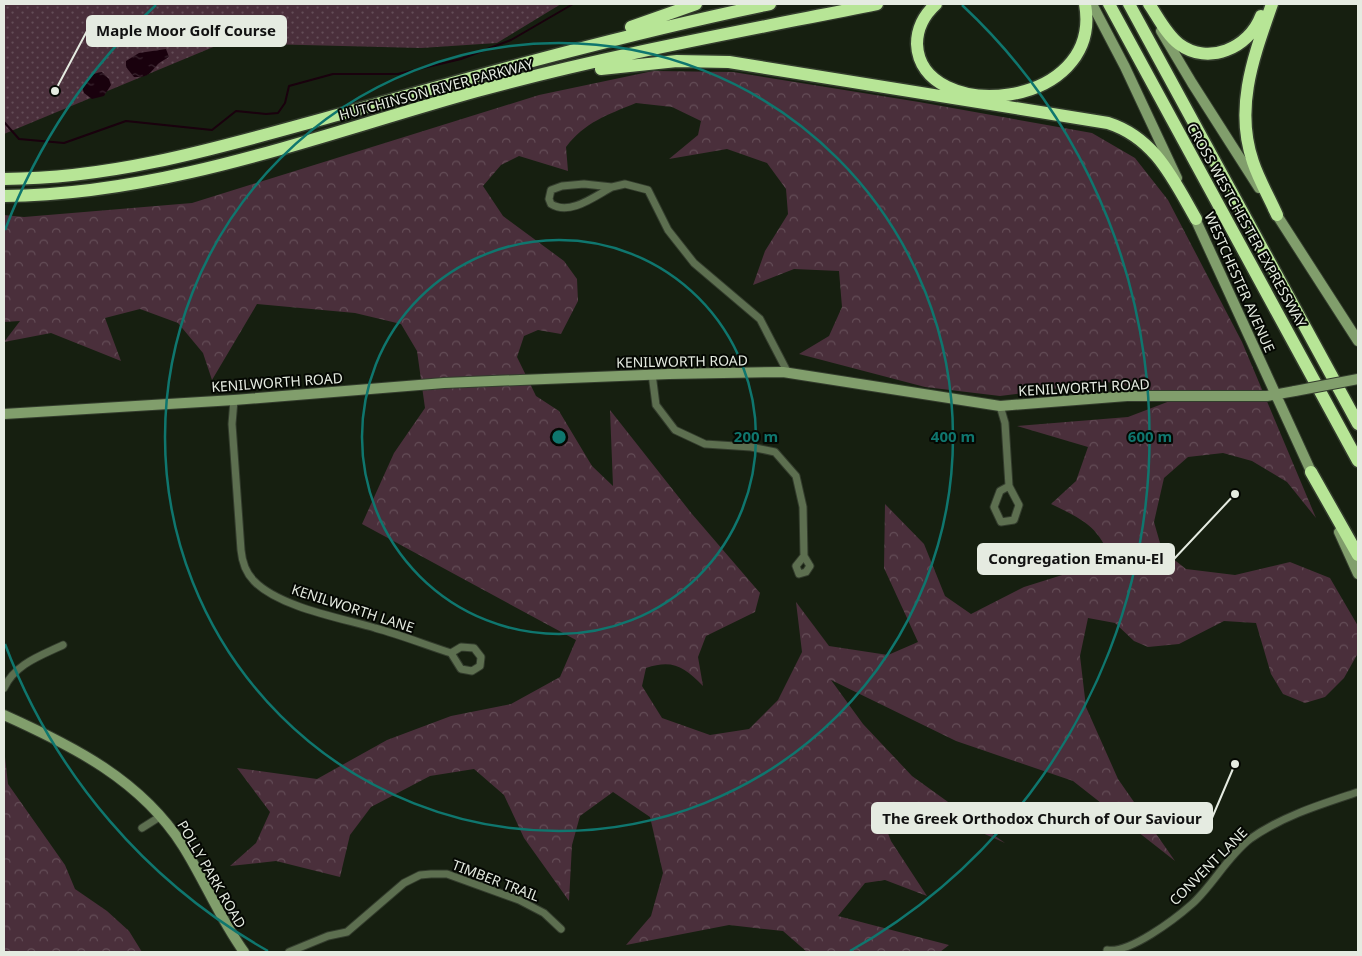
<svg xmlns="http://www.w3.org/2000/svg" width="1362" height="956" font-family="'Noto Sans',sans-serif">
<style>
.grass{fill:url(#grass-dots)}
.forest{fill:url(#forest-crowns);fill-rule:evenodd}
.water{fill:url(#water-ripples)}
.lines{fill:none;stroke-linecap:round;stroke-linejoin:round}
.stream{stroke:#19010d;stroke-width:2}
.street-casing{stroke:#333c2d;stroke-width:9}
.secondary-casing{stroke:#333c2d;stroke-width:12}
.highway-casing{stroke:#333c2d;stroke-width:15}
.street{stroke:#5d6f50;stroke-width:7}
.secondary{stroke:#819e6c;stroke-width:10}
.highway{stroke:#b7e596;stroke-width:12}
.secondary-bridge-casing{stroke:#333c2d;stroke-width:12;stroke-linecap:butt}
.secondary-bridge{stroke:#819e6c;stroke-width:10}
.ring{fill:none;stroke:#0f766e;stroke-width:2.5}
.labels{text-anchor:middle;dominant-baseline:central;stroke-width:4;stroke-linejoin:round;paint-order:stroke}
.street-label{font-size:14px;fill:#e5ebe1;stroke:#050803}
.centre{fill:#0f766e;stroke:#050803;stroke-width:2.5}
.ring-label{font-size:15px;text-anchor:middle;font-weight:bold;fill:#0f766e;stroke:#050803;stroke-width:4;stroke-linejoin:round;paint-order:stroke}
.leader{fill:none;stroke:#e5ebe1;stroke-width:2}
.callout-dot{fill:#e5ebe1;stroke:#050803;stroke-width:2}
.callout{fill:#e5ebe1;stroke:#e5ebe1;stroke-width:2}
.callout-label{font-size:15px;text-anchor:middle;font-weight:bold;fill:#111}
</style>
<defs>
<pattern id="grass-dots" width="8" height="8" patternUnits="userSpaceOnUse" patternTransform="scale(1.25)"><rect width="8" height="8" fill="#4a2f3b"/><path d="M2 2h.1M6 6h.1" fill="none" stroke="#644d57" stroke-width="1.8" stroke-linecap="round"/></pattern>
<pattern id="forest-crowns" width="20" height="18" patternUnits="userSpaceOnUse" patternTransform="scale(1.25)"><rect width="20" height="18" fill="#4a2f3b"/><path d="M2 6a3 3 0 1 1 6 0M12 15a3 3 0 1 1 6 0" fill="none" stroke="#644d57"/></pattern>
<pattern id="water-ripples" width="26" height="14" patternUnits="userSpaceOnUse" patternTransform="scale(1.25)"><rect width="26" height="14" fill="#19010d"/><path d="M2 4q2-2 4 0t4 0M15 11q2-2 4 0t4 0" fill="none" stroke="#3a2630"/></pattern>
</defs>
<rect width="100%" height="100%" fill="#161f10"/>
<path class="grass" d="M4 4H561L497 43 421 48 223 43 4 134Z"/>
<path class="forest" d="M653 71 733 72 919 102 1092 133 1135 158 1168 200 1242 342 1316 518 1287 482 1252 461 1223 453 1188 457 1164 478 1154 522 1162 550 1186 569 1235 575 1290 562 1330 578 1358 626V653L1344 678 1325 697 1305 703 1283 694 1271 674 1256 623 1224 621 1179 644 1148 647 1134 641 1115 623 1088 618 1080 656 1086 707 1118 779 1175 861 1073 781 956 741 831 680 863 724 912 776 1005 843 935 812 877 805 891 841 927 896 885 880 865 883 838 916 949 945 940 952H807L783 931 729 925 626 945 651 916 663 873 650 817 613 792 580 816 572 845 569 901 524 838 504 795 474 769 430 776 371 807 350 835 340 877 276 861 230 866 256 843 270 812 237 768 317 779 387 740 451 716 511 704 560 677 576 640 362 524 394 453 425 408 417 351 401 324 355 313 257 304 212 380 203 353 178 323 140 309 105 318 121 361 51 333 4 342 20 321 4 322V215L24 217 192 203 539 95ZM636 103 672 107 701 121 698 135 669 159 727 149 767 163 786 189 788 214 765 251 753 285 794 269 839 271 842 307 829 336 799 354 925 387 1000 396 1107 382 1183 396 1128 417 1017 426 1088 447 1076 481 1051 504C1080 518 1101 527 1110 560L1024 587 971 614 945 596 924 544 885 504 884 568 918 642 888 655 829 646 796 602 802 652 778 700 749 729 710 735 662 718 642 686 646 668C673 659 684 667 703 686L698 657 706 636 755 612 760 593 692 514 610 410 613 486 592 466 559 411 536 396 517 357 524 336 538 330 561 334 578 301 577 279 564 261 503 216 483 186 501 165 519 156 568 171 566 147C585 122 607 115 636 103Z
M4 748 8 784 65 865 75 889 107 911 129 931 142 952H4Z"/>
<path class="water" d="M166 49 169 57C166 59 161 61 158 64 150 73 148 78 134 77L126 67V61L139 53Z
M102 72 109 79 111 85 104 96 92 99 84 93 82 87C87 78 92 73 102 72Z"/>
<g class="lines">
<path class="stream" d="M4 122 19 139 64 143 126 121 212 130 236 111 266 114 278 113 285 103 289 86 333 74H398L461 59 511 40 573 4"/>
<defs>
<path id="street" d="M584 184 612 187C595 196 570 216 551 204L549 199 551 190 562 186Z
M612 187 625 184 648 190 668 230 694 263 760 319 788 373
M652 374 656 405 675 430 705 444 751 447 775 452 796 476 803 507 804 556 810 566 806 572 799 574 796 566 804 556
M234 400 232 424 241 550C242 561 246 573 254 581 279 607 341 618 375 628 401 635 426 645 451 653L461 647 474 648 481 657 480 666 472 671 461 669 451 653
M1000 406 1005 423 1009 486 1019 505 1014 520 1001 522 994 507 1000 491 1009 486
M4 688C15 664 40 656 63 645
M142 828 161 816
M1107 950C1129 954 1175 919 1192 904 1213 885 1227 857 1250 839 1282 816 1322 804 1358 792
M289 952 328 936 347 932 404 883 420 875 431 874H447L519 900 544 913 561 929"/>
<path id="secondary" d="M1092 4 1125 67 1177 178
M1161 31 1192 83 1259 188
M1273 209 1358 341
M1193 214 1314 478
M4 414 234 400 444 383 669 374 783 372 1000 406 1127 396H1267L1295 391
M1339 532 1358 574
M4 715C73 746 141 780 183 846 205 881 219 917 244 952"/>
<path id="highway" d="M936 4C925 14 917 28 917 44 920 125 1104 111 1085 4
M1109 4 1358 461
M1129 4 1358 424
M1149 4C1158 17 1166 34 1179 44 1208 66 1249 48 1261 16
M1272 4C1254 56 1234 107 1253 162 1259 180 1269 197 1277 215
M631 27 696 4
M601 69 677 61 729 62 1108 123C1155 138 1173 179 1196 219
M4 179C119 179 231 144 341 114 483 74 625 34 770 4
M4 196C166 195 322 134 477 91 608 55 743 31 877 4
M1311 472 1358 555"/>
</defs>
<use href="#street" class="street-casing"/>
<use href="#secondary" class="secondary-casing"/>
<use href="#highway" class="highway-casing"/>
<use href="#street" class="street"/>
<use href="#secondary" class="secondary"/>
<use href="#highway" class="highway"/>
<defs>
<path id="secondary-bridge" d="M1295 391 1358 379"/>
</defs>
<use href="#secondary-bridge" class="secondary-bridge-casing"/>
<use href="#secondary-bridge" class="secondary-bridge"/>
</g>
<g class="ring">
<circle cx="559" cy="437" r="197"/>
<circle cx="559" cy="437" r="394"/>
<path d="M268 951A591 591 0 0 1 5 644M5 230A591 591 0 0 1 156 5M962 5A591 591 0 0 1 850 951"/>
</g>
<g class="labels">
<g class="street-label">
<text transform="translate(436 89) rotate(-15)">HUTCHINSON RIVER PARKWAY</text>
<text transform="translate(1247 225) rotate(61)">CROSS WESTCHESTER EXPRESSWAY</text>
<text transform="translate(1240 282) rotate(66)">WESTCHESTER AVENUE</text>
<text transform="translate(682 361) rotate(-1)">KENILWORTH ROAD</text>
<text transform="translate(277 382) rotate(-4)">KENILWORTH ROAD</text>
<text transform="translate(1084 387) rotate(-3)">KENILWORTH ROAD</text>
<text transform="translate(353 608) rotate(18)">KENILWORTH LANE</text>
<text transform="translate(1208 866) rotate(-45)">CONVENT LANE</text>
<text transform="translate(212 874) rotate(60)">POLLY PARK ROAD</text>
<text transform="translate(496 880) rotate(21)">TIMBER TRAIL</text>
</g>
</g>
<circle cx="559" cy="437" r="8" class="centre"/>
<g class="ring-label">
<text x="756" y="442">200 m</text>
<text x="953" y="442">400 m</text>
<text x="1150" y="442">600 m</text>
</g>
<path class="leader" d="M55 91L87 31M1235 494L1174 559M1235 764L1212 818"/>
<g class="callout-dot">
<circle cx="55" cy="91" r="5"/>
<circle cx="1235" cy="494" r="5"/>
<circle cx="1235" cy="764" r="5"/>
</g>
<g class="callout">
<rect x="87" y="16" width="199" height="30" rx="5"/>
<rect x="978" y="544" width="196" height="30" rx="5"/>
<rect x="872" y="803" width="340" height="30" rx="5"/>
</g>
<g class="callout-label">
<text x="186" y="36">Maple Moor Golf Course</text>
<text x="1076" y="564">Congregation Emanu-El</text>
<text x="1042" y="824">The Greek Orthodox Church of Our Saviour</text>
</g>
<rect width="1362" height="956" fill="none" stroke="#e5ebe1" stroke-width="10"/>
</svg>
